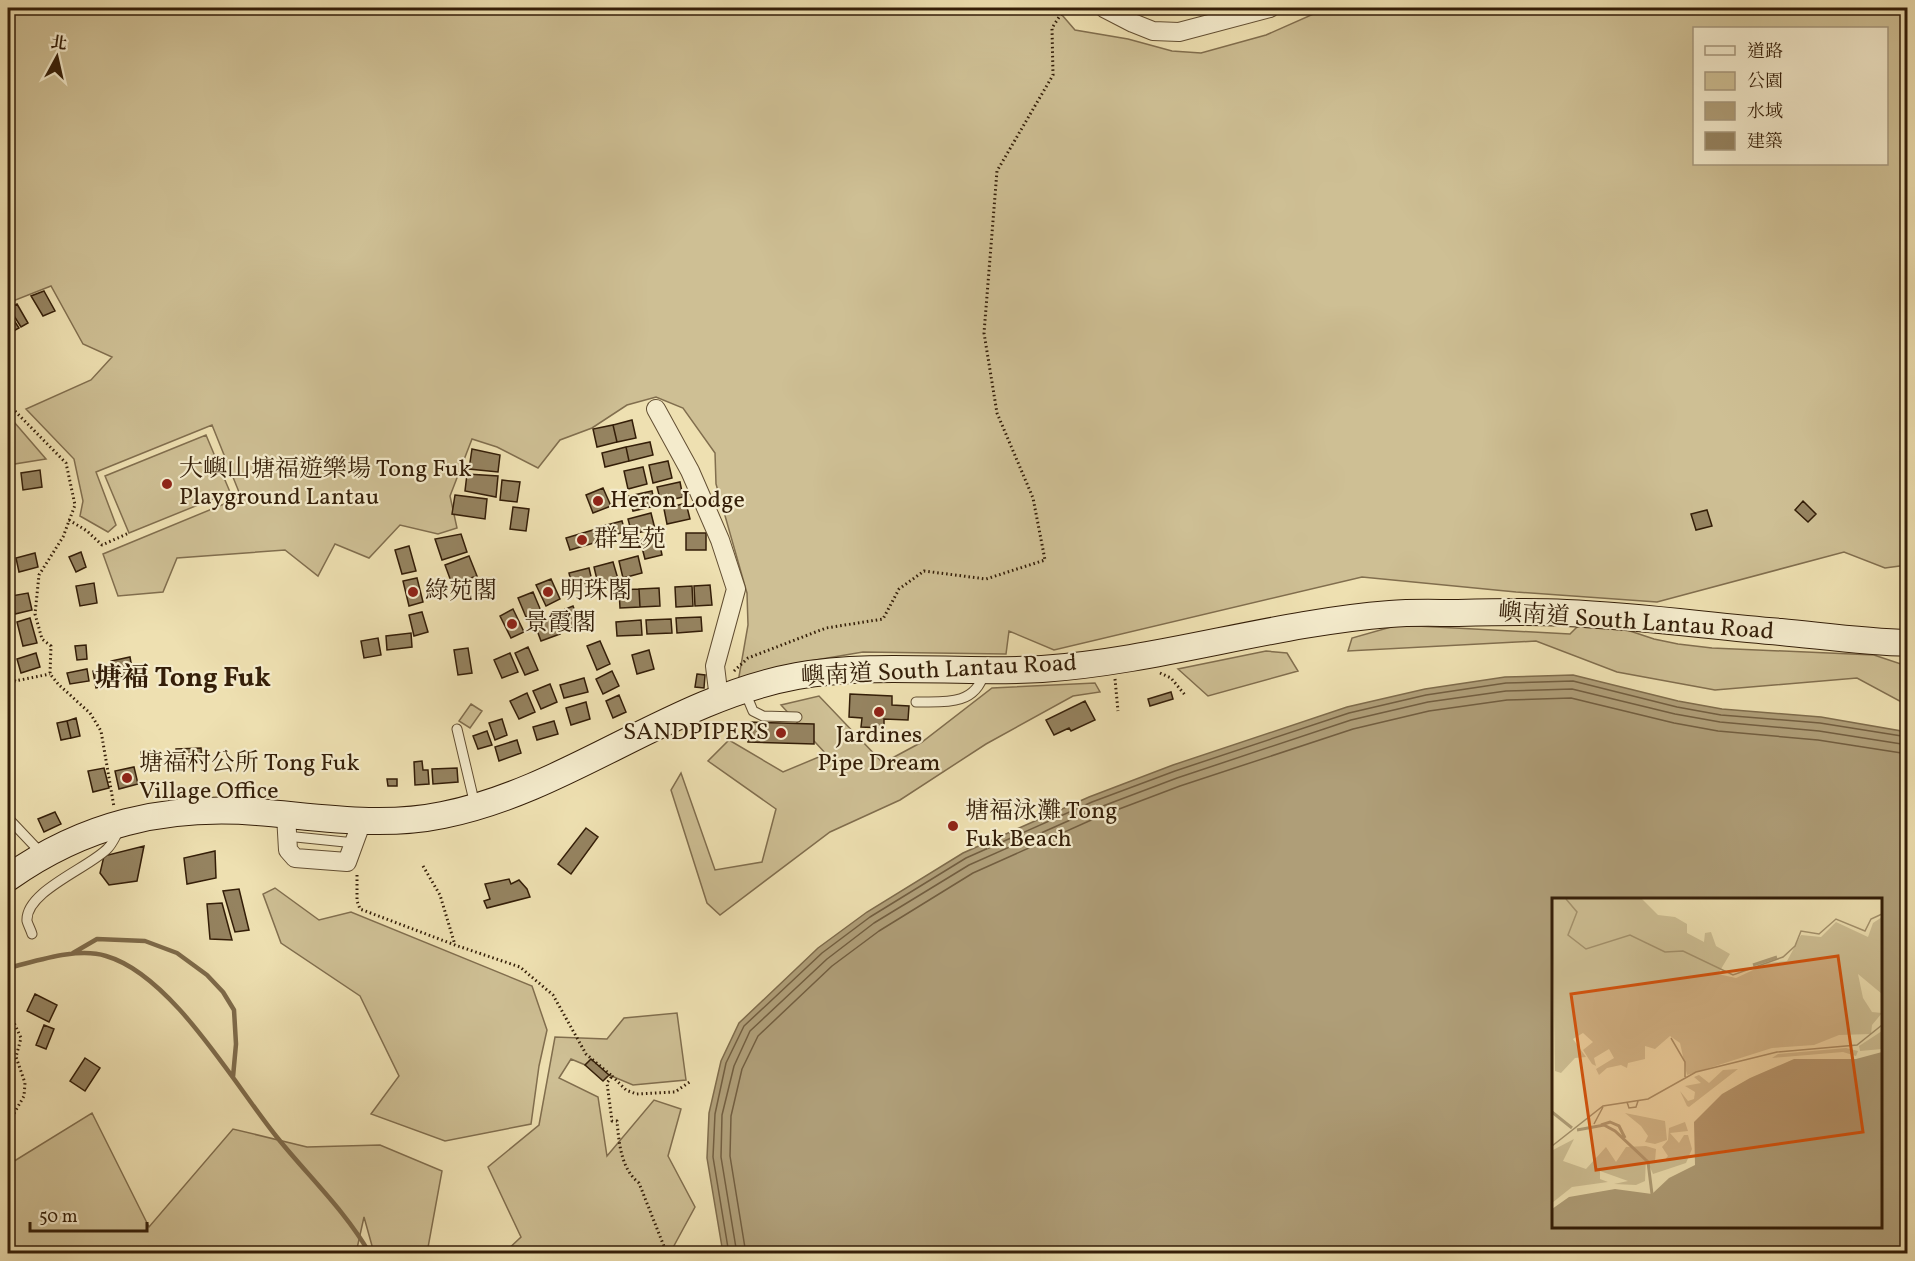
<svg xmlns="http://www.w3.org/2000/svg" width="1915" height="1261" font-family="Vollkorn,'Noto Serif TC',serif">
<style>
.green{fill:#cebf94;stroke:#816e4e;stroke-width:1.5;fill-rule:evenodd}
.water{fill:#af9e78;stroke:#7e6b4b;stroke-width:1.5;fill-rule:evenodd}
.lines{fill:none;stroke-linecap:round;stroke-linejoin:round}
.shore{stroke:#725e40;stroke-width:1.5}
.stream{stroke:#7e6b4b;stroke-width:4.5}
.building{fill:#958360;stroke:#341e08;stroke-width:1.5}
.lane-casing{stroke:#624e32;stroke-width:11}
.street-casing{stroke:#624e32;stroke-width:20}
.secondary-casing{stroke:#341e08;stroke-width:28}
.path{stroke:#341e08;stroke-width:3;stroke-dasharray:1.5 3;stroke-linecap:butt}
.lane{stroke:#f4ebcc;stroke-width:9}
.street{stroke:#f4ebcc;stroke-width:18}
.secondary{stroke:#f4ebcc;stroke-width:26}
.poi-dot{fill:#8f2418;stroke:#f4ebcc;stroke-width:2}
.labels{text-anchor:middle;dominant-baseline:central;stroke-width:4.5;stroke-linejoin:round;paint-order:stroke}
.poi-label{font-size:24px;fill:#341e08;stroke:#f4ebcc;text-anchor:start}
.street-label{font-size:24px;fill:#341e08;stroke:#f4ebcc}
.quarter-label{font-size:27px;font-weight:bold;fill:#341e08;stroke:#f4ebcc}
.inset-river{fill:none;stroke:#af9e78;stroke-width:3}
.inset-road{fill:none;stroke:#a4926d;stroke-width:1.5}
.view{fill:#d6530c;fill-opacity:0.15;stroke:#d6530c;stroke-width:3}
.inset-edge{fill:none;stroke:#341e08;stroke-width:3}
</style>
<rect width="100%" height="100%" fill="#eee0b1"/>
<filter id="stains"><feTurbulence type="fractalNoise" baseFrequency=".00333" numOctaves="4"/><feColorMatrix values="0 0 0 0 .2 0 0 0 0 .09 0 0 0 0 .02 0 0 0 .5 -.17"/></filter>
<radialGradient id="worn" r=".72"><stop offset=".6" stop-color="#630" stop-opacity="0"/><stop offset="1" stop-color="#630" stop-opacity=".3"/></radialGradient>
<path class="green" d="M8 8H1056L1075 30 1128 39 1172 51 1201 53 1266 35 1327 8H1907V565L1885 568 1844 552 1657 602 1516 592 1362 577 1054 650 1009 631 1006 654 863 652 798 663 737 688 748 625 747 593 716 484 715 453 683 408 656 397 627 405 592 428 560 440 538 468 497 447 472 439 450 496 457 528 438 534 400 525 369 558 335 544 318 576 285 550 177 558 163 592 118 596 103 554 241 497 212 425 96 472 116 525 108 532 80 516 83 501 74 459 26 409 91 380 112 357 83 344 51 286 8 303ZM1694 28H1886V164H1694Z
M8 415 46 459 8 465Z
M206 435 230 492 129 533 105 476Z
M1581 623 1624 629 1654 639 1678 644 1712 648 1874 655 1907 666V705L1857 678 1715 690 1617 672 1536 641 1348 651 1352 638 1398 625 1570 634Z
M1266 651 1287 653 1298 671 1208 696 1178 669Z
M1095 683 1100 692 1073 696 986 744 900 800 830 832 720 915 707 903 671 790 681 773 715 870 762 862 776 809 708 761 729 740 783 772 826 754 781 705 819 696 883 763 922 742 992 688Z
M471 704 482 711 470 728 459 721Z
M275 888 319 920 351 912 532 986 547 1030 539 1066 531 1124 445 1141 371 1114 399 1076 360 996 281 943 263 894Z
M677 1013 686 1080 633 1085 571 1059 559 1078 598 1097 607 1156 654 1100 681 1109 668 1156 695 1207 670 1253H504L521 1237 488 1167 539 1125 555 1037 607 1039 624 1018Z
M92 1113 149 1227 233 1129 307 1147 380 1145 442 1171 427 1253H374L364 1217 356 1253H8V1187L11 1163Z"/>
<path class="water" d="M1573 675 1678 701 1722 709 1821 717 1907 732V1253H723L707 1158 709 1113 721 1061 739 1023 818 948 867 912 963 853 1089 797 1173 765 1347 707 1425 689 1505 677ZM1554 900H1880V1226H1554Z"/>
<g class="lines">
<path class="shore" d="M729 1254 713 1157 715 1114 726 1063 744 1026 822 953 870 917 966 858 1092 802 1175 771 1349 713 1426 695 1506 683 1573 681 1677 707 1721 715 1820 723 1908 737
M737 1254 721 1157 722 1115 734 1066 750 1031 827 959 874 923 969 865 1095 809 1177 778 1351 720 1428 702 1506 691 1572 689 1675 714 1720 722 1819 731 1908 745
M746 1254 730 1156 731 1116 742 1069 758 1036 832 966 879 931 973 873 1098 817 1180 786 1353 729 1429 711 1507 700 1571 698 1674 723 1718 731 1818 740 1908 754"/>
<path class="stream" d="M73 953 97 939 145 941 177 953 207 975 223 992 234 1010 236 1044 233 1077
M8 968C37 961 77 947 106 956 172 975 234 1084 276 1136 307 1175 345 1210 370 1254"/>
</g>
<path class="building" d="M44 291 55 311 43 316 31 296Z
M17 304 28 323 21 327 9 308Z
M8 311 19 328 10 333 8 329Z
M632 420 636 438 617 442 613 425Z
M613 425 617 442 597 447 593 429Z
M650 442 653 455 629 461 626 447Z
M626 447 629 461 605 467 602 453Z
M472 449 500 455 498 472 469 469Z
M668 461 672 478 653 483 649 465Z
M643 467 647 484 628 489 624 471Z
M40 470 42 487 23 490 21 473Z
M11 474 14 491 8 492V475Z
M467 474 498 476 496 497 465 491Z
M502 480 520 482 517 502 500 500Z
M680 482 683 497 661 502 657 487Z
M603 488 611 506 593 513 586 495Z
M652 491 655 506 633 511 629 496Z
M455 495 487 499 485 519 452 514Z
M1803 501 1816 514 1808 522 1795 510Z
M686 503 690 519 667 524 664 509Z
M513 507 529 509 526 531 510 529Z
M1707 510 1712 526 1696 530 1691 514Z
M651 513 655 529 632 534 628 519Z
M622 521 625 532 602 538 599 527Z
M593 530 597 542 570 550 566 538Z
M686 533H706V550H686Z
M461 534 467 552 442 560 435 539Z
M658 535 662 555 645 559 640 540Z
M409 546 416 571 402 574 395 550Z
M81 552 86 567 76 572 69 557Z
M35 553 38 567 19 572 16 558Z
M469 556 477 576 452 584 445 565Z
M638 556 642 573 623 578 619 561Z
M613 562 618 579 598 584 594 567Z
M589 568 593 585 573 590 569 573Z
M417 578 423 602 409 606 403 581Z
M551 579 560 599 546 606 536 585Z
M94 583 97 603 80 606 76 586Z
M710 585 712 605 695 606 694 586Z
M692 586 693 606 676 607 675 587Z
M659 588 660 606 640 607 639 589Z
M639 589 640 607 620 608 619 590Z
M533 592 541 611 526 617 518 598Z
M28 593 32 610 15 614 11 596Z
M573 606 580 625 564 631 556 613Z
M513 609 524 632 511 638 500 616Z
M422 612 428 632 414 636 409 615Z
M553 617 560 634 541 641 535 625Z
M701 617 702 631 677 633 676 618Z
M30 618 37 643 23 646 17 622Z
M671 619 672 633 647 634 646 620Z
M641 620 642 635 617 636 616 622Z
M411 633 412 647 387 650 386 636Z
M378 638 381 655 364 658 361 641Z
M600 641 610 664 597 670 587 646Z
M86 645 87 659 77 660 75 646Z
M528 647 538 670 525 675 515 653Z
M468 648 472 673 458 675 454 650Z
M649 650 654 669 637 674 632 655Z
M36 653 40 667 21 673 17 659Z
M510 653 518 672 502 678 494 660Z
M130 657 133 674 114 678 111 661Z
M87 669 89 681 70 684 67 673Z
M105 669 108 686 96 688 93 671Z
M612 671 619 686 603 694 596 679Z
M697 674 705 675 704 688 695 687Z
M584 678 588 692 564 698 560 685Z
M550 684 557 702 541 709 533 691Z
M1171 692 1173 699 1150 706 1148 699Z
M527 693 535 712 519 719 510 701Z
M850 694 892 696V705L909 706 908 720 884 719V728L861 727 862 718 849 717Z
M619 695 626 712 613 718 606 701Z
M1085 701 1095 720 1071 731 1069 728 1054 735 1046 720Z
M586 702 590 719 571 725 566 708Z
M76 718 80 736 71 738 67 721Z
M502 719 507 735 495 740 489 723Z
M67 721 71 738 61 740 57 723Z
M554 721 558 734 537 740 533 727Z
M749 722 814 724V744L748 742Z
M487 731 492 745 478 749 473 736Z
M517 740 521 753 499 761 495 747Z
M201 748 202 758 176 759V749Z
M155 750 157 764 143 766 141 752Z
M422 761 423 770H428L429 784 415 785 414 762Z
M134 767 138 784 119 789 115 771Z
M104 768 109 788 93 792 88 771Z
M457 768 458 782 433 784 432 769Z
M387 779H397V786H388Z
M55 812 61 824 44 832 38 819Z
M586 828 598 837 571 874 558 864Z
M144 846 137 881 109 885 100 873 104 856Z
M215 851 216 878 187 884 184 858Z
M509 879 511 884 519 880 527 889 530 897 487 908 484 901 490 899 485 884Z
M239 889 249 930 235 932 223 891Z
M222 903 232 940 210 939 207 904Z
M35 994 57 1005 49 1022 27 1011Z
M44 1025 54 1029 46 1049 36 1045Z
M85 1058 100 1068 85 1091 70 1081Z
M591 1059 609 1075 603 1081 585 1065Z"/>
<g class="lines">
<defs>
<path id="lane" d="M745 692 753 711 763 716 797 717
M916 702C944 702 975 706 984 673
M457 729 475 805
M8 818 43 855
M286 836 355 843
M32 934C31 930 28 925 27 921 25 891 91 867 108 848 112 844 115 837 118 832V830"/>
<path id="street" d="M1104 8 1133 23 1153 31 1179 32 1270 8
M656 409 690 471 720 540 736 589 715 666 719 699
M286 815 288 850 295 858 347 862 362 821"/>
<path id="secondary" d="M8 878C84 824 165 805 257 812 319 817 381 828 443 815 568 790 671 699 797 676 876 662 961 674 1042 669 1159 661 1273 623 1390 614 1412 612 1436 613 1458 613 1494 612 1530 611 1566 613 1638 616 1709 626 1781 632 1823 636 1865 642 1908 643"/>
</defs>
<use href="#lane" class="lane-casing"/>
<use href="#street" class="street-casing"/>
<use href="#secondary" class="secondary-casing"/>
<path class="path" d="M8 400 10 406 66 463 75 505 63 537 39 575 35 614 42 639 51 646 50 674 59 685 90 713 101 731 114 807
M69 520 87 531 102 545 129 533
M8 669 12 672 15 681 50 674
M734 671 748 658 826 628 883 619 899 589 924 571 986 579 1045 560 1033 498 997 413 984 333 997 171 1053 75 1052 28 1065 8
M1160 673 1171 678 1185 695
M1115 679 1118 711
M423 866 440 895 455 945
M357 875V901L360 909 455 945 520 967 553 995 586 1054 612 1076 607 1083 612 1121H617C619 1143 621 1169 639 1183L667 1254
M8 1012 10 1014 21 1038 16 1057 25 1083 24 1096 8 1124
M612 1076 626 1090 636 1094 675 1092 691 1081"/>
<use href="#lane" class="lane"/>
<use href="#street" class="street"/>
<use href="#secondary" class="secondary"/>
</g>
<g class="poi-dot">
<circle cx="167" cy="484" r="6"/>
<circle cx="598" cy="501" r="6"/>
<circle cx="582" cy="540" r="6"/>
<circle cx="413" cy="592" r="6"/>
<circle cx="548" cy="592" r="6"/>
<circle cx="512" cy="624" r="6"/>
<circle cx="879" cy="712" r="6"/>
<circle cx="781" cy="733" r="6"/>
<circle cx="127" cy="778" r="6"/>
<circle cx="953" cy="826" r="6"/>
</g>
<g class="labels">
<g class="poi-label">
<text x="179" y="470">大嶼山塘福遊樂場 Tong Fuk<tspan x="179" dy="28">Playground Lantau</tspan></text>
<text x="610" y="501">Heron Lodge</text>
<text x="594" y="540">群星苑</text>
<text x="425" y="592">綠苑閣</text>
<text x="560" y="592">明珠閣</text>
<text x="524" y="624">景霞閣</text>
<text x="769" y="733" text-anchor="end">SANDPIPERS</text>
<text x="879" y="736" text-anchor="middle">Jardines<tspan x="879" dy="28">Pipe Dream</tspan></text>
<text x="139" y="764">塘福村公所 Tong Fuk<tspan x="139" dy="28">Village Office</tspan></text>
<text x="965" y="812">塘褔泳灘 Tong<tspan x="965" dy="28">Fuk Beach</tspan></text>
</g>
<g class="street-label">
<text transform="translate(1636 623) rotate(4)">嶼南道 South Lantau Road</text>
<text transform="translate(939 671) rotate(-3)">嶼南道 South Lantau Road</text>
</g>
<g class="quarter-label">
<text x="183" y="679">塘褔 Tong Fuk</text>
</g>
</g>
<g transform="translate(1552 898)">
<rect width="330" height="330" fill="#eee0b1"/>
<path d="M0 1H90L106 17 123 19 135 26V35L152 44 153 35 159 34 164 48 178 56 166 76 184 80 216 65 235 63 249 37 269 39 284 24 316 39 321 25 330 19V96L306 76 311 100 320 114 330 115 320 127 319 136 287 137 262 147 220 150 135 177 128 145 118 138 103 151 93 148V161L76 165 75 170 69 167 55 170 47 177 44 171 62 160 57 151 42 160 44 168 40 166 31 152 41 144 31 135 21 141 34 159 23 160 9 175 3 173ZM330 133V151L308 153 307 148ZM294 150 306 153 304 158 291 154 220 160 226 156ZM186 171 137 209 135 208 128 193 136 203 142 201 143 194 133 188 149 185 142 179 147 177 157 185 171 172ZM73 215 113 223 115 242 103 246 93 244 96 238 89 228ZM133 224 136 233 118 235 127 245 132 237H136L140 251 134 265 101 276 94 260 93 283 84 287 62 286 76 283 48 273V281L56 284 20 289 0 305 1 252 22 241 11 263 34 271 54 249 64 264 74 249 94 248 104 251 103 264 112 263 116 258 110 249 116 242 117 230Z" fill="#cebf94"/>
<path d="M330 154V329H0V311L17 299 63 291 100 296 117 280 143 267 142 224 170 196 198 180 242 161H304Z" fill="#af9e78"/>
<path class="inset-river" d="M201 67 225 59M0 214 20 230M49 227 58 224 67 228 73 240M25 232 52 227 63 233 96 264 100 296"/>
<path class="inset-road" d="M14 1 25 14 16 37 34 51 78 37 113 54 131 53 181 77 231 59 243 48 249 33 267 36 284 21 313 33 319 21 330 16M119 140 133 164V179M75 204 77 210 84 209 86 203M42 226 51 209M0 248 51 208 96 201 144 174 225 154 305 147 330 127"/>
<path class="view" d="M286 58 311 234 44 272 19 96Z"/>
<rect width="330" height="330" class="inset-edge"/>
</g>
<rect width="1915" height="1261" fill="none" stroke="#eee0b1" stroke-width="30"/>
<rect x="9" y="9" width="1897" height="1243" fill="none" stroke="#341e08" stroke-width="3"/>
<rect x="15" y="15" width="1885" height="1231" fill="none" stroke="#341e08" stroke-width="1.5"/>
<rect x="1693" y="27" width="195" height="138" fill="#f4ebcc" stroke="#a7997e" stroke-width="1.5"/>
<rect x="1705" y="46" width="30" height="9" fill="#f4ebcc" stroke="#a7997e" stroke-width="1.5"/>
<text x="1747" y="57" font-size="18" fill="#341e08">道路</text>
<rect x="1705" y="72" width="30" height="18" fill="#cebf94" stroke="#a7997e" stroke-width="1.5"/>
<text x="1747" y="87" font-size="18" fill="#341e08">公園</text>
<rect x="1705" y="102" width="30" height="18" fill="#af9e78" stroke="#a7997e" stroke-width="1.5"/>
<text x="1747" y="117" font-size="18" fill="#341e08">水域</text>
<rect x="1705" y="132" width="30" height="18" fill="#958360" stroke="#a7997e" stroke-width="1.5"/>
<text x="1747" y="147" font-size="18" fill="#341e08">建築</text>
<g transform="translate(57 57) rotate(8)" stroke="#f4ebcc" stroke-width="4.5" paint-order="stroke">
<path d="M0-4.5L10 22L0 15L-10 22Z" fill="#341e08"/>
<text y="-9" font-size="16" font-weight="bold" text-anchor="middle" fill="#341e08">北</text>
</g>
<path d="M30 1222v9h117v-9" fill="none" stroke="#341e08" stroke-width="3"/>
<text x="39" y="1222" font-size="18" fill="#341e08" stroke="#f4ebcc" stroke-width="4.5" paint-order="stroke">50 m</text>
<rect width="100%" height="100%" filter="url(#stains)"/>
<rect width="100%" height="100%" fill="url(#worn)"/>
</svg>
